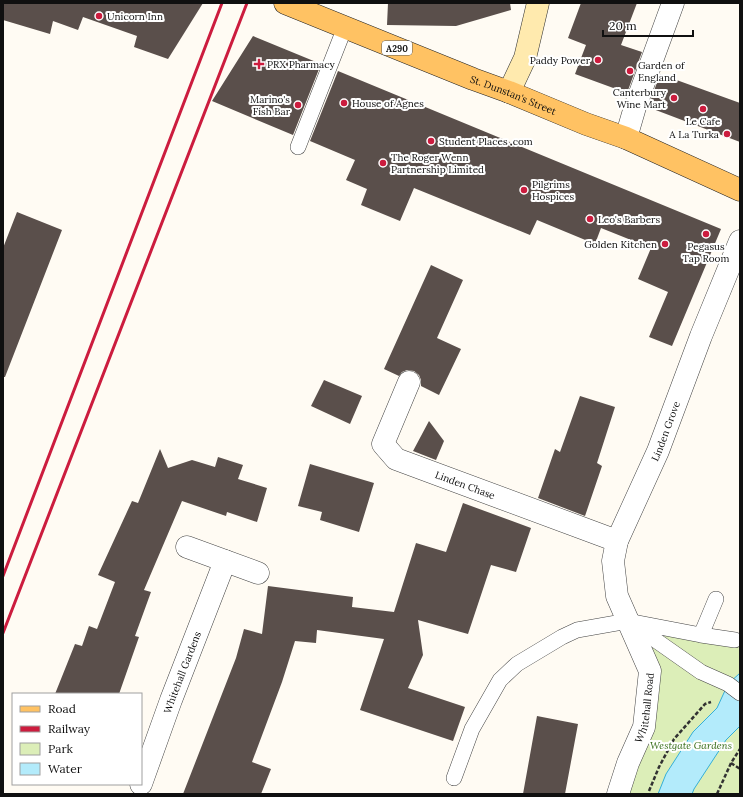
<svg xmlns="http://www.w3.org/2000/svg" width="743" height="797" font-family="Lora,serif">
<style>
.green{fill:#dceeb8}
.water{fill:#b3ebfb;stroke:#34afd8}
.building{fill:#5a4f4b}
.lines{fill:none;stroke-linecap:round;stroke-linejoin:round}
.lane-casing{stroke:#434343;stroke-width:16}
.street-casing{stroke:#434343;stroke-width:23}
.secondary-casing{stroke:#323232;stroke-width:23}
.primary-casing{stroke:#212121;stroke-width:23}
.path{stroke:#323232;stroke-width:2.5;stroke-dasharray:4 2;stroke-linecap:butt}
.lane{stroke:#fff;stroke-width:15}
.street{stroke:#fff;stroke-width:22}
.secondary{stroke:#ffeaae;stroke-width:22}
.primary{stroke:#ffc263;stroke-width:22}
.rail{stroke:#cc1c3e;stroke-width:3}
.poi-dot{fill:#cc1c3e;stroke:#fff;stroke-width:1.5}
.labels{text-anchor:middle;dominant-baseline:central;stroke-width:4;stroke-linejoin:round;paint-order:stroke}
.shield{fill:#fff;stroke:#585858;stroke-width:1}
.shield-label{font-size:9px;font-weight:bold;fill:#101010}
.poi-label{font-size:10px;fill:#101010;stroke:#fff;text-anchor:start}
.street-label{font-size:10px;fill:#101010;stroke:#fff}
.park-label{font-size:10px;font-style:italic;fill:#386e1a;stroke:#fff}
</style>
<rect width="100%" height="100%" fill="#fffbf3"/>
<path class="green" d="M628 621 740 635V794H618L650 671Z"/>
<path class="water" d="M740 673V726L726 740 694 789 692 794H658L666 774 693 732 717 708 728 684Z"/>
<path class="building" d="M3 3H203L168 59 134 47 137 36 83 17 78 30 53 21 50 34 3 20Z
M388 3H510L511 10 456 26 387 25Z
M581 3H637L621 45 642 52 627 93 575 74 586 45 568 38Z
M253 36 321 64 293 135 212 101Z
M338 71 721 229 672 346 649 337 668 292 638 279 651 248 601 228 595 244 537 220 530 235 414 188 400 221 361 205 367 189 346 180 355 160 310 141Z
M660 74 740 103V142L653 109 656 104 650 102Z
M17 212 62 230 5 377H3V248Z
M431 265 463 280 437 338 461 349 439 395 421 386V380L419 375 414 371 407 370 402 372 399 376 384 369Z
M324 380 362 396 350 424 311 406Z
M580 396 615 407 597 463 602 466 585 516 538 498 555 449 560 452Z
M429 421 444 441 436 460 413 451Z
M160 449 168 468 192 460 215 467 218 457 243 465 238 479 267 488 257 522 227 512 226 516 182 501 144 590 151 592 135 636 139 637 119 694H55L75 644 82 646 89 626 97 629 115 582 98 575 132 501 138 503Z
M310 464 374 483 359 532 320 520 322 512 298 506Z
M463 503 531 528 516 572 491 565 468 634 418 620 423 655 408 688 465 707 453 741 360 710 384 639 317 630 316 643 295 641 282 682 252 762 271 769 261 794H183L236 658 244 629 262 634 268 586 353 597 352 607 394 612 416 543 446 552Z
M537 716 578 724 565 794H523Z"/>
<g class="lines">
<defs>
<path id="lane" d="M298 147 345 27
M634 625 701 672 728 684 740 693
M701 635 716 599
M454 778 472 729 500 680 517 664 562 637 577 630 628 621 701 635 735 640"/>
<g id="street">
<path d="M626 138 635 107 673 3"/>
<path id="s1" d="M409 382 383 444 396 459 617 541"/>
<path d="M187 547 258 573"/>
<path id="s2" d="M141 784 171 700 225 561"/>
<path id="s3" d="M618 794 628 763 644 727 650 671 617 596 613 561 617 541 658 451 701 336 740 241"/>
</g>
<path id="secondary" d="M509 92 525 58 538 3"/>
<g id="primary">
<path id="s4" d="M285 3 473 79 509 92 586 124 626 138 740 190"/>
</g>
</defs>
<use href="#lane" class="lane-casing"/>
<use href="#street" class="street-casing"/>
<use href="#secondary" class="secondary-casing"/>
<use href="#primary" class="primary-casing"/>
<path class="path" d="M731 763 740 769
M649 791 659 767 674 739 705 704 711 702
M717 794 731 763 740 749"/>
<use href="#lane" class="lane"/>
<use href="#street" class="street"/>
<use href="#secondary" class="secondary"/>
<use href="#primary" class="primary"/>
<path class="rail" d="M3 576 222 3
M3 633 247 3"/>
</g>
<g class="poi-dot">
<circle cx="99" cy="16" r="4"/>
<circle cx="598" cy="60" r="4"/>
<path d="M257 58h4v4h4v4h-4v4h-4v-4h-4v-4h4z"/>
<circle cx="630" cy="71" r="4"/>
<circle cx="674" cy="98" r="4"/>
<circle cx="344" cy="103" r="4"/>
<circle cx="298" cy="105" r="4"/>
<circle cx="703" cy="109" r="4"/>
<circle cx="727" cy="134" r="4"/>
<circle cx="431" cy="141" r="4"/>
<circle cx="383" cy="163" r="4"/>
<circle cx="524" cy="190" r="4"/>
<circle cx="590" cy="219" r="4"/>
<circle cx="706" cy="234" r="4"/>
<circle cx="665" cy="244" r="4"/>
</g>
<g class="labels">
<rect class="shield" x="382" y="41" width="30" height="14" rx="3"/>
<g class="shield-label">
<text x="397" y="48">A290</text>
</g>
<g class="poi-label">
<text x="107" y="16">Unicorn Inn</text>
<text x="590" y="60" text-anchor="end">Paddy Power</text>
<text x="267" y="64">PRX Pharmacy</text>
<text x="638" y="65">Garden of<tspan x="638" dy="12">England</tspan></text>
<text x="666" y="92" text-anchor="end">Canterbury<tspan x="666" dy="12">Wine Mart</tspan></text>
<text x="290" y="99" text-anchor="end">Marino's<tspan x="290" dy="12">Fish Bar</tspan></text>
<text x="352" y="103">House of Agnes</text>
<text x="703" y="121" text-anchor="middle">Le Cafe</text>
<text x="719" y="134" text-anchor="end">A La Turka</text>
<text x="439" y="141">Student Places .com</text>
<text x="391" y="157">The Roger Wenn<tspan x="391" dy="12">Partnership Limited</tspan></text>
<text x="532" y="184">Pilgrims<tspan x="532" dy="12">Hospices</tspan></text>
<text x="598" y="219">Leo's Barbers</text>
<text x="657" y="244" text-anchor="end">Golden Kitchen</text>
<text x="706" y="246" text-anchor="middle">Pegasus<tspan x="706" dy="12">Tap Room</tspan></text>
</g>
<g class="street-label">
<text stroke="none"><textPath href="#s4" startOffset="246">St. Dunstan's Street</textPath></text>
<text stroke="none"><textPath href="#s3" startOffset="386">Linden Grove</textPath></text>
<text stroke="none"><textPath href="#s1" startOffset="161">Linden Chase</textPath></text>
<text stroke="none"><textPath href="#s2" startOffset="119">Whitehall Gardens</textPath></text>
<text stroke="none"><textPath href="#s3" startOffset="91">Whitehall Road</textPath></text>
</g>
<g class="park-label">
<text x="691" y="745">Westgate Gardens</text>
</g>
</g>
<rect width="743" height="797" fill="none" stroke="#101010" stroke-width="8"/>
<rect x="12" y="693" width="130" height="92" fill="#ffffff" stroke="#9f9f9f"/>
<rect x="20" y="706" width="20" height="6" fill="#ffc263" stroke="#9f9f9f"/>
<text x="48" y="713" font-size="12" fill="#101010">Road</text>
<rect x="20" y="726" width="20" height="6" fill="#cc1c3e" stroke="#9f9f9f"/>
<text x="48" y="733" font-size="12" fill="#101010">Railway</text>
<rect x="20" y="743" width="20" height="12" fill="#dceeb8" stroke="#9f9f9f"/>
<text x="48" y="753" font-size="12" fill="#101010">Park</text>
<rect x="20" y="763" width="20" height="12" fill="#b3ebfb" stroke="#9f9f9f"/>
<text x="48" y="773" font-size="12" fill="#101010">Water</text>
<path d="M603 30v6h90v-6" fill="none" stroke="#101010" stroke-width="2"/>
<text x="609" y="30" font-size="12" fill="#101010" stroke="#ffffff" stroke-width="3" paint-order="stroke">20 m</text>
</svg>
